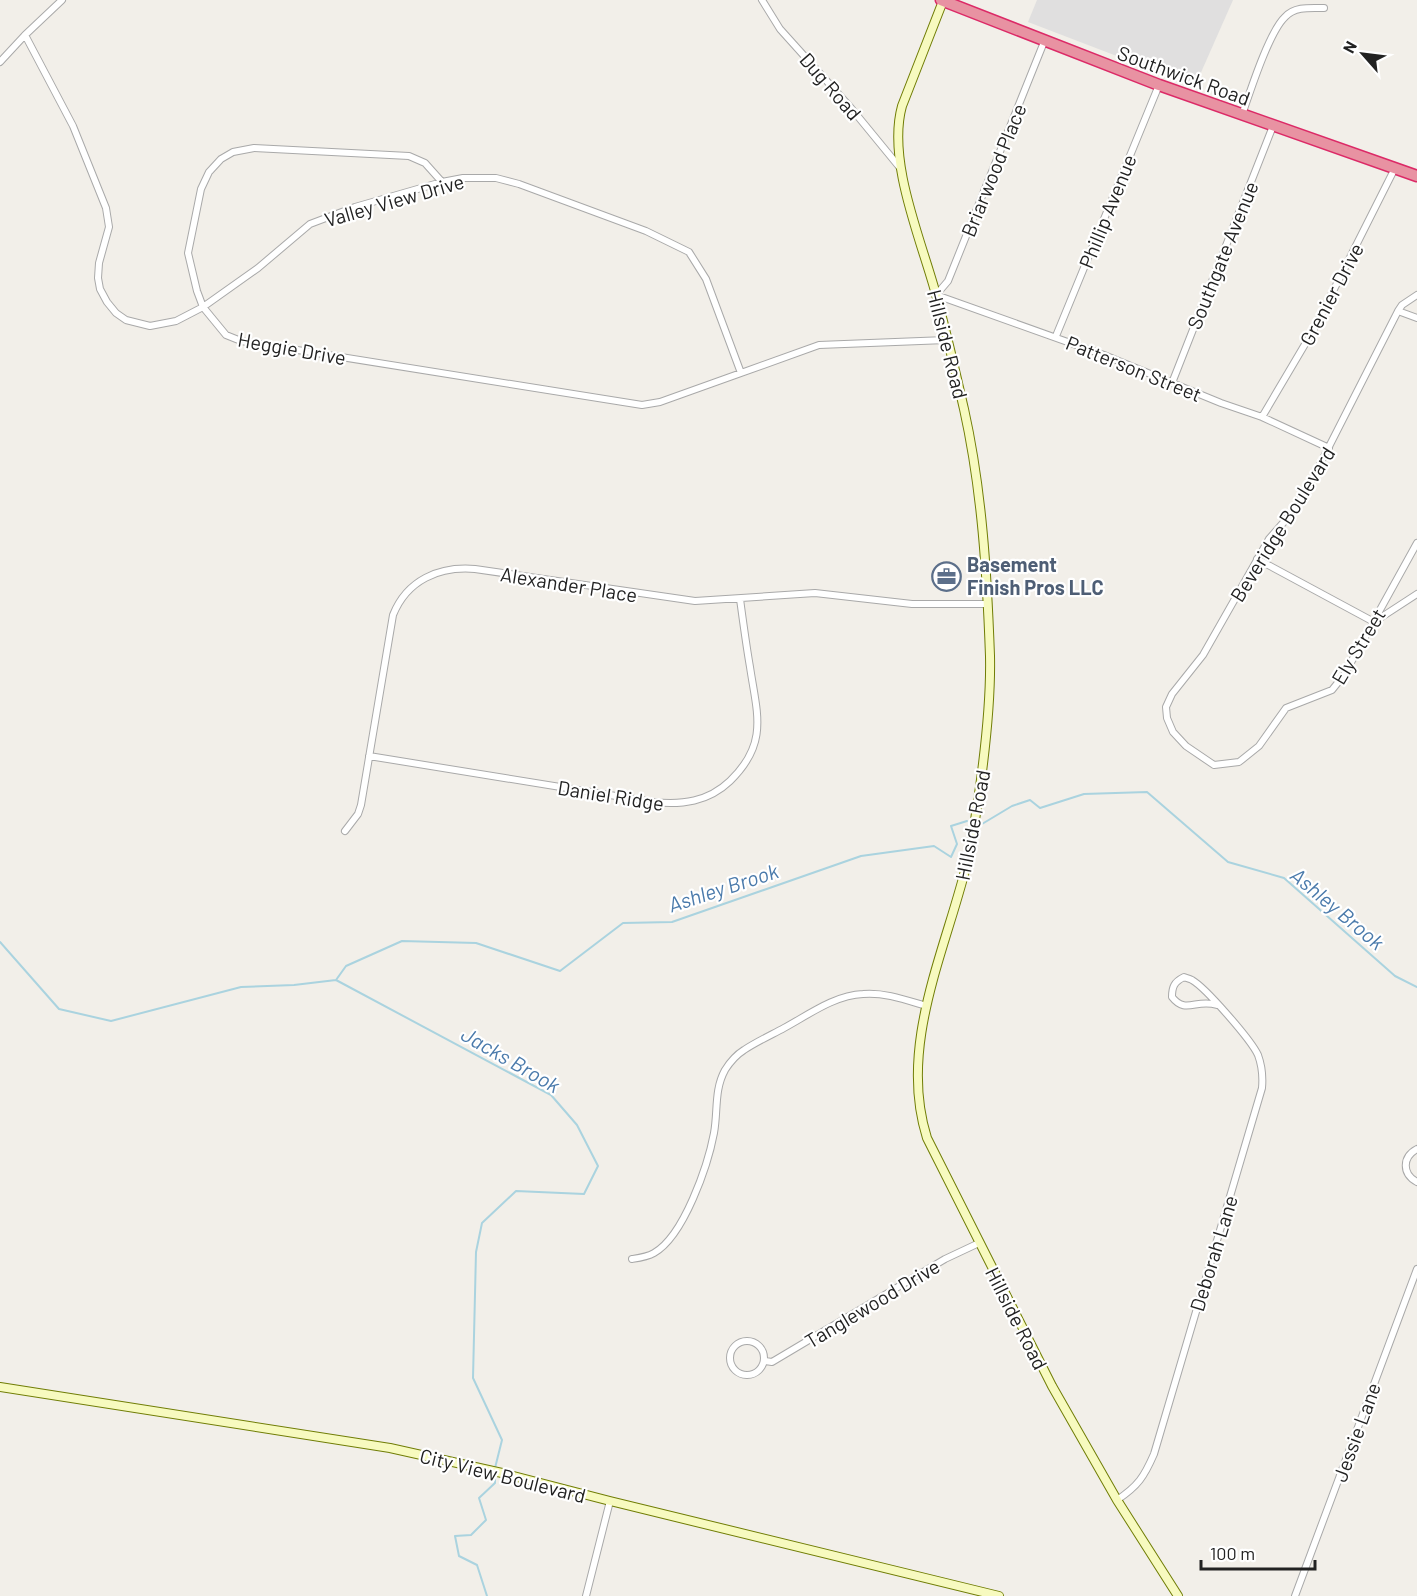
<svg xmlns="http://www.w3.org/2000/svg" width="1417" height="1596" font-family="Barlow,sans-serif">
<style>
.residential{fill:#e0dfdf}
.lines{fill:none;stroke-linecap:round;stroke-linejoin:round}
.stream{stroke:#aad3df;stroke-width:2}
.street-casing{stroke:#a9a9a9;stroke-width:8}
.secondary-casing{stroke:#707d05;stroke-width:10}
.highway-casing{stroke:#dc2a67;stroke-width:13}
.street{stroke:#fff;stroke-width:6}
.secondary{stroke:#f7fabf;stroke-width:8}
.highway{stroke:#e892a2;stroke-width:10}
.labels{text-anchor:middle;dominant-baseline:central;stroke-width:4.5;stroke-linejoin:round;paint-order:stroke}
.street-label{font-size:20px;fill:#222;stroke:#fff}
.service-label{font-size:20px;font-weight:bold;fill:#4e5e75;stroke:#fff;text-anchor:start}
.water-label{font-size:21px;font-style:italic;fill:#4a7aab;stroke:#fff}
</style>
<rect width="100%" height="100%" fill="#f2efe9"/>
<path class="residential" d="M1037 0H1233L1195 86 1028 22Z"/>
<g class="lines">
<path class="stream" d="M982 824 1012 806 1030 800 1040 808 1084 794 1147 792 1228 862 1284 878 1395 976 1417 987
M0 942 59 1009 111 1021 241 987 294 985 336 980 551 1095 577 1125 598 1166 584 1194 516 1191 482 1223 476 1252 473 1378 502 1440 495 1468
M336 980 346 966 402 941 476 943 560 971 623 923 672 922 861 856 934 846 951 857 957 844 951 826 967 821
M487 1596 477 1565 459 1556 455 1536 471 1535 486 1520 479 1498 495 1483V1474"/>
<defs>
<path id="street" d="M762 0 780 29 851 108 901 169
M25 35 73 126 106 208 109 227 99 263 98 278 100 289 107 302 116 313 126 320 150 326 176 321 203 307 258 268 310 224 355 207 442 182 463 178H496L519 184 646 231 689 252 706 279 741 373 819 345 946 340
M1044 42 948 281 936 295 1104 355 1221 403 1262 417 1329 448
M0 62 25 35 62 0
M1242 115C1250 92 1269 32 1285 17 1295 6 1311 8 1324 8
M442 182 425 163 409 156 254 148 233 152 221 159 209 172 201 189 188 253 197 291 203 307 226 335 241 341 642 405 660 402 741 373
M1417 295 1402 305 1398 311 1311 482 1290 515 1269 539 1203 655 1172 694 1166 707 1167 718 1173 732 1186 746 1214 765 1239 762 1259 746 1286 708 1332 690 1344 675 1417 543
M1398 311 1417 318
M1056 336 1159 85
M1172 383 1273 126
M1262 417 1314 329 1395 168
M1257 559 1374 622 1417 594
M369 756 653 802C682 805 708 802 730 781 769 743 757 714 750 667 746 644 743 621 740 599
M345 831 358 814 361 805 393 615C407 580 439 566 475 569L695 601 815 593 912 604H986
M1417 1149C1402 1157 1402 1174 1417 1182
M632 1259C639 1258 647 1257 654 1253 684 1236 708 1165 714 1133 718 1111 714 1090 725 1070 730 1062 736 1055 744 1050 756 1042 771 1035 784 1028 808 1015 835 995 863 994 884 992 906 1000 926 1006
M730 1358a17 17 0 1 1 34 0a17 17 0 1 1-34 0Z
M765 1361 772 1362 945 1259 979 1243
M1117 1500C1138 1486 1144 1477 1154 1454L1262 1088C1263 1077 1262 1066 1258 1055 1251 1040 1206 988 1192 980 1190 979 1187 978 1184 977 1174 982 1172 987 1172 997 1186 1015 1196 998 1217 1005
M586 1596 610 1501
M1295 1596 1417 1269"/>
<path id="secondary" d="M943 1 902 106C887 160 920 237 935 291 946 330 955 370 964 409 982 490 987 573 990 656 991 700 986 743 980 787 976 810 974 833 969 855 948 946 897 1044 927 1138L1052 1386 1117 1500 1178 1596
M0 1387 390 1448 502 1473 610 1501 999 1596"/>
<path id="highway" d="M941 0 1159 85 1417 176"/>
</defs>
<use href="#street" class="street-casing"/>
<use href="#secondary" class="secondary-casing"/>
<use href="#highway" class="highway-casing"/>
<use href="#street" class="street"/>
<use href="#secondary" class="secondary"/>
<use href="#highway" class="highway"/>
</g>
<defs>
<symbol id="office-ring" viewBox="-11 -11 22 22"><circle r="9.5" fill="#fff" stroke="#5c6f8a" stroke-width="1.5"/><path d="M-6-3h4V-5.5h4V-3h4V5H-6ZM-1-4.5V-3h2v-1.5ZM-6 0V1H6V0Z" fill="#5c6f8a"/></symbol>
</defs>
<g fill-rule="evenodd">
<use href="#office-ring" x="930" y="560" width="33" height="33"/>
</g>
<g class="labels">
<g class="street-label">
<text transform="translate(1184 75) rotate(20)">Southwick Road</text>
<text transform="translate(831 86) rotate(49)">Dug Road</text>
<text transform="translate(993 170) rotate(-68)">Briarwood Place</text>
<text transform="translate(394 200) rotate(-16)">Valley View Drive</text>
<text transform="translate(1107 211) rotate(-68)">Phillip Avenue</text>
<text transform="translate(1222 255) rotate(-68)">Southgate Avenue</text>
<text transform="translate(1331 294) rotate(-62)">Grenier Drive</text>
<text transform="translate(948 344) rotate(76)">Hillside Road</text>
<text transform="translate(292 348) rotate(10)">Heggie Drive</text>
<text transform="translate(1134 368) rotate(22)">Patterson Street</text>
<text transform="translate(1282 524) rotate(-58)">Beveridge Boulevard</text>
<text transform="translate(569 584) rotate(9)">Alexander Place</text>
<text transform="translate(1358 646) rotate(-59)">Ely Street</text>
<text transform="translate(611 795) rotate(9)">Daniel Ridge</text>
<text transform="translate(972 825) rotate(-79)">Hillside Road</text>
<text transform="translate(1213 1253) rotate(-73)">Deborah Lane</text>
<text transform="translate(872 1303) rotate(-31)">Tanglewood Drive</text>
<text transform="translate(1017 1318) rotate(63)">Hillside Road</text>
<text transform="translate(1356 1432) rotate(-70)">Jessie Lane</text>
<text transform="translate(503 1475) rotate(14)">City View Boulevard</text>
</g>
<g class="service-label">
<text x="967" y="564">Basement<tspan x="967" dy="23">Finish Pros LLC</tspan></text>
</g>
<g class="water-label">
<text transform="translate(723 887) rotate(-18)">Ashley Brook</text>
<text transform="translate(1338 908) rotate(40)">Ashley Brook</text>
<text transform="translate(511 1059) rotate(30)">Jacks Brook</text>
</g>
</g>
<g transform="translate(1363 54) rotate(298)" stroke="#ffffff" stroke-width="4.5" paint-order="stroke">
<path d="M0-4.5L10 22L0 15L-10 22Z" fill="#222222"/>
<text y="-9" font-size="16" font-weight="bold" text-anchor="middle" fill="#222222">N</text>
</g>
<path d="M1201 1560v9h114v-9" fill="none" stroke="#222222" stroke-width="3"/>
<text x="1210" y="1560" font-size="18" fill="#222222" stroke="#ffffff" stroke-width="4.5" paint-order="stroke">100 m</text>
</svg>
